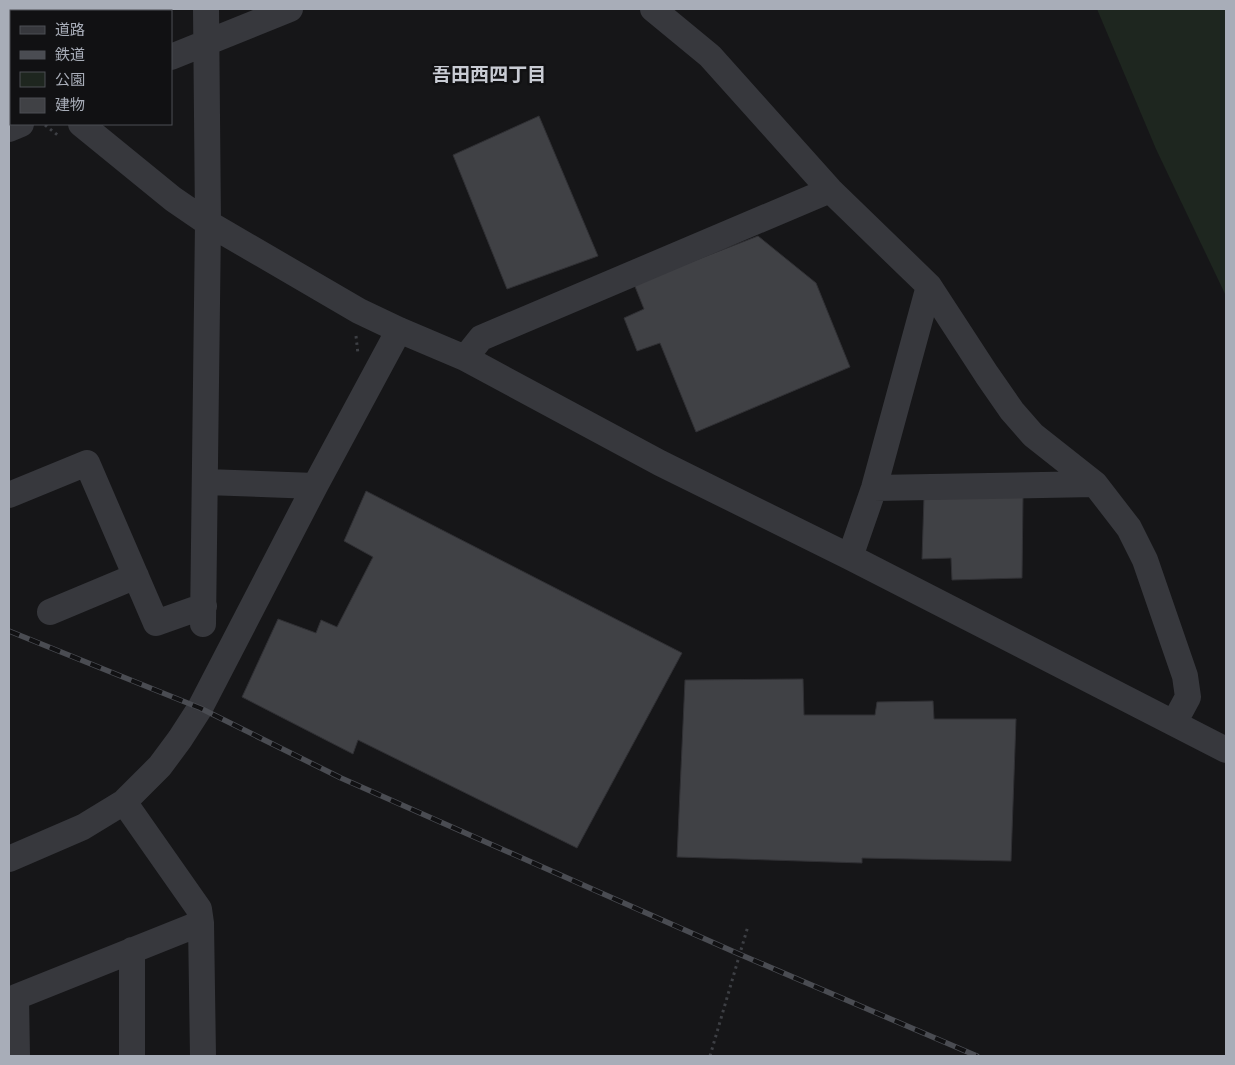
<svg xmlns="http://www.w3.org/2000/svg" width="1235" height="1065" font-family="'Fira Sans','Noto Sans JP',sans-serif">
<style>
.green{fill:#1e261f}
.building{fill:#404145;stroke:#303034}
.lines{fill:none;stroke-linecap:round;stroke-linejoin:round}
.path{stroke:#3d3f44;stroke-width:3;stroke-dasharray:2.5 4;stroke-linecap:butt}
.minor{stroke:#37383d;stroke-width:26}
.rail-casing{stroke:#4a4c52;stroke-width:5.5}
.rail{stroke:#111113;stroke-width:4;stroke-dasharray:11;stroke-linecap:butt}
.labels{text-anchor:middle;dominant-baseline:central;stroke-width:5;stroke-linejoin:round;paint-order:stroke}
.neighbourhood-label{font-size:19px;font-weight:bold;fill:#c9ccd4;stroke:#111113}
</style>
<rect width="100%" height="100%" fill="#161618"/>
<path class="green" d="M1097 9H1226V296L1156 149Z"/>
<path class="building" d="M539 116 598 256 507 289 453 155Z
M758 236 816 283 850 367 696 432 660 343 637 351 624 318 644 309 634 284Z
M366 491 682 653 577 848 358 740 353 754 242 697 278 619 316 633 321 620 337 627 373 557 344 541Z
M924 497H1023L1022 578 952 580 951 558 922 559Z
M803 679 804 715H875L877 702 933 701 934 719H1016L1011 861 862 858V863L677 857 685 680Z"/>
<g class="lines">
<path class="path" d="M9 89 11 91
M45 125 60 137
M356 336 358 354
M710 1056 748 926"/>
<path class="minor" d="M653 9 710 56 830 190 929 286 987 375 1012 411 1033 435 1095 484 1129 528 1145 560 1185 676 1188 697 1174 723
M171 57 290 9
M9 58 11 61
M81 124 173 199 208 223 359 311 399 330 465 358 660 463 850 557 1226 750
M9 129 21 124
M465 358 481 338 830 190
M206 482 315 486
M874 488 1095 484
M9 495 87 463 156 623 204 606
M850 557 874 488 929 286
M50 612 136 576
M203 624 208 223 206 9
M124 802 199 909 201 923 203 1056
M9 859 83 827 124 802 160 766 180 739 200 708 315 486 399 330
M132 950V1056
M17 1056 16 997 201 923"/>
<defs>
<path id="rail" d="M9 631 200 708 341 778 739 954 977 1056"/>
</defs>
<use href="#rail" class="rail-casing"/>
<use href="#rail" class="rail"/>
</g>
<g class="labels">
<g class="neighbourhood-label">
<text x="489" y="74">吾田西四丁目</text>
</g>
</g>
<rect width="1235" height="1065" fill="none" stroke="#a8adb8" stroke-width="20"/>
<rect x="10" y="10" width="162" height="115" fill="#111113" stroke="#4d4f55"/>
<rect x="20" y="26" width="25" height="8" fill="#37383d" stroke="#4d4f55"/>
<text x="55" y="35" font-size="15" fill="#a8adb8">道路</text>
<rect x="20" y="51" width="25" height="8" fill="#4a4c52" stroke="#4d4f55"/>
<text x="55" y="60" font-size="15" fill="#a8adb8">鉄道</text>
<rect x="20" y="72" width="25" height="15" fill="#1e261f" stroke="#4d4f55"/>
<text x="55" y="85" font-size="15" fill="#a8adb8">公園</text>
<rect x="20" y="98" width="25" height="15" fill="#404145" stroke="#4d4f55"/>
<text x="55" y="110" font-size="15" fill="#a8adb8">建物</text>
</svg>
